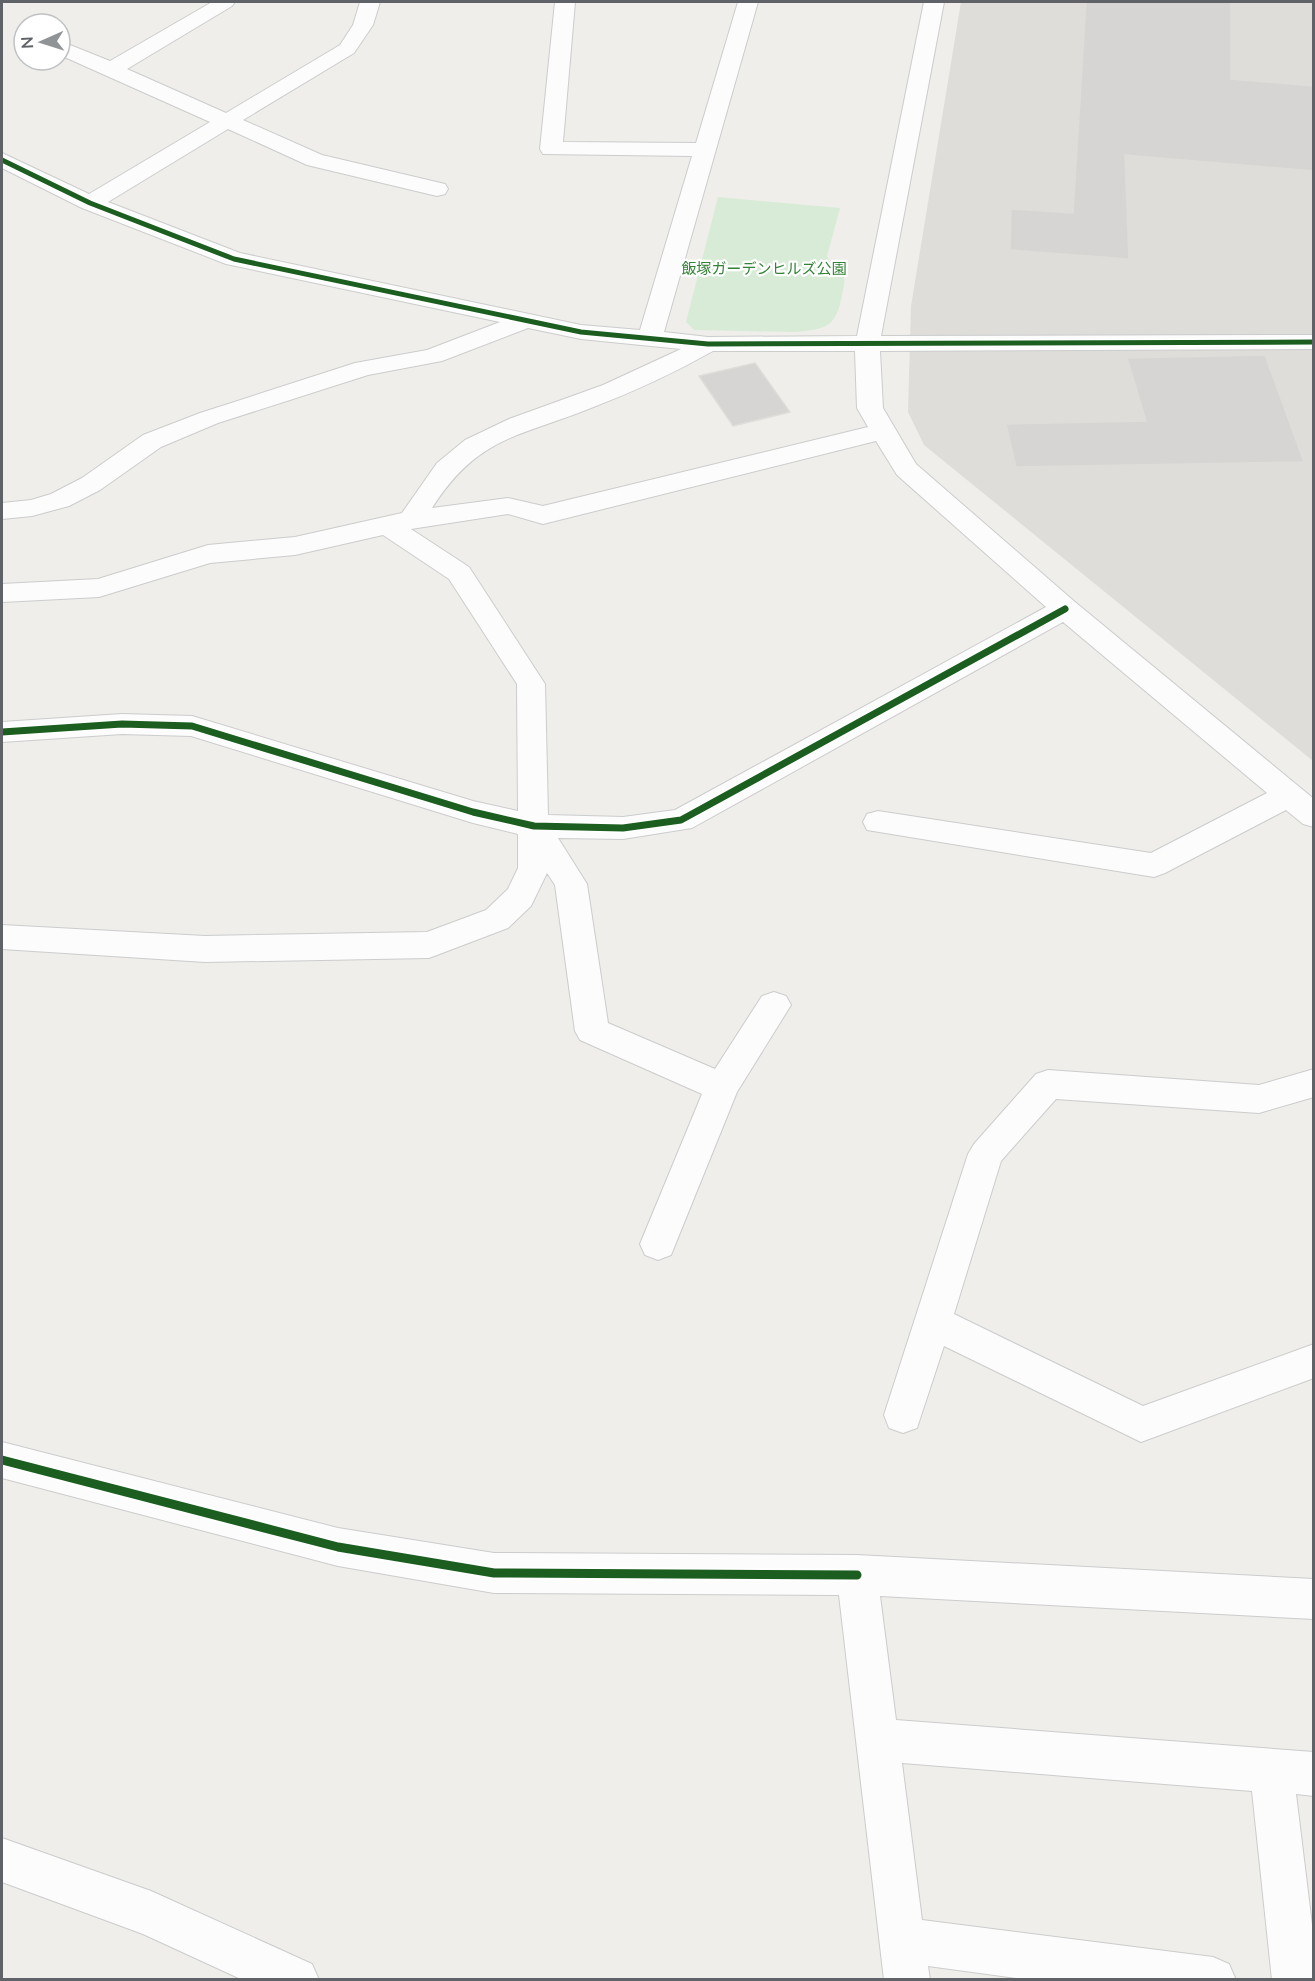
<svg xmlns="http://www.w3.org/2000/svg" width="1315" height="1981" font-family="Lato,'Noto Sans JP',sans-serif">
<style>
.industrial{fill:#dfddda}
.green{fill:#d8ebd6}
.building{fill:#d6d5d3;stroke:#deddd9;stroke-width:1.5}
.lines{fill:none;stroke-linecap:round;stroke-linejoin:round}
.minor-casing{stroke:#cbcccc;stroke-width:2}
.minor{fill:#fdfcfc;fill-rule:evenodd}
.cycleway-far2-casing{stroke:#fff;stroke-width:8}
.cycleway-far1-casing{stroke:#fff;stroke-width:10}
.cycleway-casing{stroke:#fff;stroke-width:13}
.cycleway-far2{stroke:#1b5e20;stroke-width:5}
.cycleway-far1{stroke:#1b5e20;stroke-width:7}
.cycleway{stroke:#1b5e20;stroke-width:9}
.labels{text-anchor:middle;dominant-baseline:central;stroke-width:4.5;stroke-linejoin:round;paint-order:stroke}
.far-park-label{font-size:15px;fill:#348238;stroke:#fff}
</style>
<rect width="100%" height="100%" fill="#efeeea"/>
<path class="industrial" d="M961 2H1313V761L924 445 908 412 911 306Z"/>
<path class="green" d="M718 197 840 208 827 256 830 262 842 271C846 279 844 286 842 295 836 327 827 329 795 332L694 330 686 322Z"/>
<path class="building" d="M1086 2H1231V79L1314 86V171L1125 155 1129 259 1010 250 1011 209 1073 213Z
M1265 355 1304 462 1016 467 1006 424 1146 421 1127 358Z
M755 363 790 412 733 426 699 376Z"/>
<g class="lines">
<defs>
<path id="minor" d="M212 2H235L232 6 127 69 226 113 340 45 353 25 360 2H380L373 25 354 53 243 120 322 155 445 184 448 189 445 194 437 196 307 165 228 129 108 202 240 253 581 325 640 330 692 156 543 154 540 149 555 2H575L563 142 696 143 738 2H758L664 332 708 337 857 336 924 2H944L881 336 1314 335V349L880 351 883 408 916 464 1075 602 1314 799V827L1303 824 1286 810 1165 873 1154 877 867 830 863 822 867 814 878 811 1151 853 1267 793 1063 622 692 828 623 839 558 838 587 884 608 1023 715 1069 762 996 774 992 786 996 791 1005 737 1092 671 1255 658 1260 645 1255 640 1244 702 1094 580 1040 575 1031 555 885 547 873 531 906 508 928 429 958 205 962 2 949V925L205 936 427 932 486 910 508 889 518 868V834L473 823 191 736 122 734 2 742V722L122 714 192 716 473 801 518 811 517 684 449 579 383 535 295 555 210 563 99 597 2 602V584L98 579 208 545 295 537 402 513 437 463 465 440 509 419 603 385 681 349 581 339 528 328 442 361 368 375 218 423 161 447 100 490 69 506 32 516 2 519V503L31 500 51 494 82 478 143 435 200 413 355 363 427 350 500 322 226 264 82 208 2 168V153L89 194 210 122 60 55V41L110 61ZM713 351H855L857 408 868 427 543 506 508 498 432 508C478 436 519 437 591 408 633 392 674 373 713 351ZM876 441 897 475 1046 607 675 810 623 817 548 815 545 684 469 567 411 529 508 514 543 524Z
M1314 1069V1097L1259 1113 1056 1099 1001 1161 954 1314 1143 1406 1314 1344V1378L1141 1442 944 1346 917 1428 903 1433 889 1428 884 1415 968 1154 974 1144 1036 1074 1048 1070 1259 1085Z
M2 1442 338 1528 494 1553 857 1555 1314 1579V1619L880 1596 896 1720 1314 1752V1796L1296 1794 1314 1941V1980H1272L1252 1791 902 1763 922 1920 1213 1957 1229 1964 1236 1980H1031L928 1966 930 1980H884L839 1595 494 1593 338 1566 2 1478Z
M2 1838 151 1891 312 1964 319 1980H243L143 1934 2 1882Z"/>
</defs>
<use href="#minor" class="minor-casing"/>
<use href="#minor" class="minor"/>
<defs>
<path id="cycleway-far2" d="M2 160 90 203 234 259 581 332 708 344 1314 342"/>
<path id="cycleway-far1" d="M2 732 122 724 192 726 473 812 534 826 623 828 681 820 1065 609"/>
<path id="cycleway" d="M2 1460 338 1547 494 1573 857 1575"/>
</defs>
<use href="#cycleway-far2" class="cycleway-far2-casing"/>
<use href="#cycleway-far1" class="cycleway-far1-casing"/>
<use href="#cycleway" class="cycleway-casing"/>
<use href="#cycleway-far2" class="cycleway-far2"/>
<use href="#cycleway-far1" class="cycleway-far1"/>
<use href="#cycleway" class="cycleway"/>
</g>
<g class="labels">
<g class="far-park-label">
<text x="764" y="268">飯塚ガーデンヒルズ公園</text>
</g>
</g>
<rect width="1315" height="1981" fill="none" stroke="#5f6368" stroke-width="6"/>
<g transform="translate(42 42) rotate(267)"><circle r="28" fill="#ffffff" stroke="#bfc1c3" stroke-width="1.5"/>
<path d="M0-4.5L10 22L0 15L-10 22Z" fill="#919496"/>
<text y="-9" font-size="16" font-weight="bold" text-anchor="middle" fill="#5f6368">N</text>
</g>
</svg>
